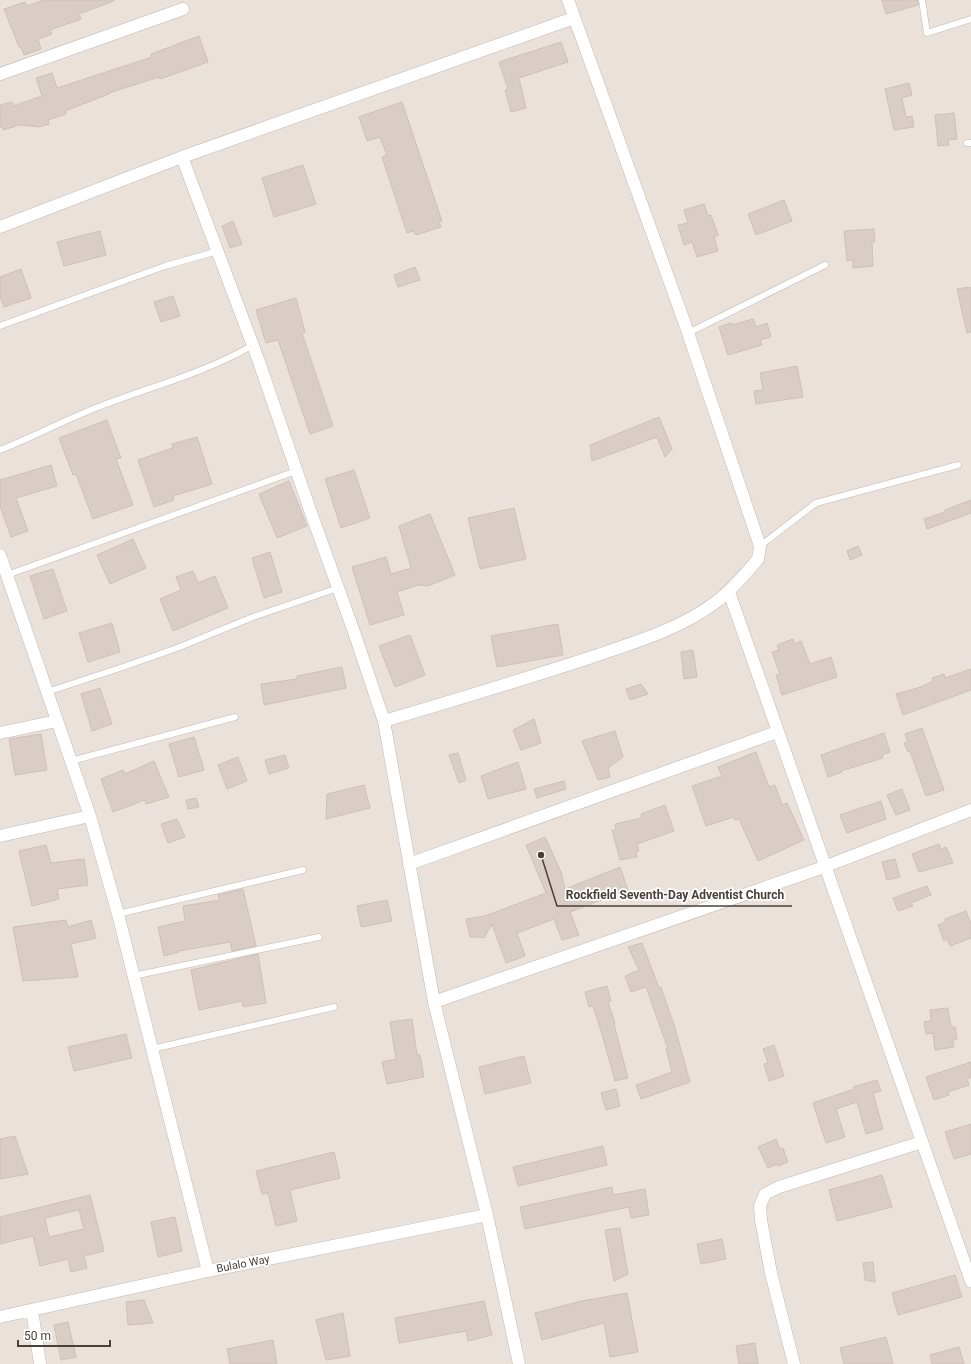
<svg xmlns="http://www.w3.org/2000/svg" width="971" height="1364" font-family="Roboto,sans-serif">
<style>
.residential{fill:#e9e1da}
.building{fill:#d9cdc5;stroke:#d1c0b5;fill-rule:evenodd}
.lines{fill:none;stroke-linecap:round;stroke-linejoin:round}
.service-casing{stroke:#c3b9b2;stroke-width:7}
.minor-casing{stroke:#c3b9b2;stroke-width:13}
.service{stroke:#fff;stroke-width:6}
.minor{stroke:#fff;stroke-width:12}
.labels{text-anchor:middle;dominant-baseline:central;stroke-width:3.5;stroke-linejoin:round;paint-order:stroke}
.street-label{font-size:11px;fill:#4a403a;stroke:#fff}
.leader{fill:none;stroke:#4a403a;stroke-width:1.5}
.callout-dot{fill:#4a403a;stroke:#fff;stroke-width:1.5}
.callout-label{font-size:12px;text-anchor:middle;font-weight:bold;fill:#4a403a;stroke:#fff;stroke-width:3.5;stroke-linejoin:round;paint-order:stroke}
</style>
<rect width="100%" height="100%" fill="#f5f1ec"/>
<path class="residential" d="M0 0H971V1364H0Z"/>
<path class="building" d="M44 0H113L114 1 79 14 81 19 50 30 52 34 38 39 41 49 24 55 21 47H19L4 9 25 2 27 6Z
M882 0H918V5L886 14Z
M199 36 208 62 160 79 159 77 109 93V94L65 111 66 114 48 120 49 124 39 127 20 125 3 130 2 126 0 127V105L12 102 13 106 42 96 36 78 52 73 57 88 152 57 151 54Z
M561 42 568 62 519 78 526 108 511 112 505 90 508 89 499 62Z
M909 83 912 95 902 98 906 117 912 116 914 127 894 130 885 89Z
M402 102 442 221 439 222 441 227 416 235 413 231 407 233 382 157 387 155 380 137 367 141 359 117Z
M954 113 957 139 948 140 949 145 938 146 935 115Z
M303 165 316 204 274 217 262 178Z
M784 200 792 221 756 235 748 214Z
M704 204 708 216 711 215 718 235 714 237 718 251 697 257 692 242 684 245 678 225 688 223 684 210Z
M233 221 242 244 230 248 222 226Z
M874 229 875 242H872L873 266 853 268V260L847 261 844 231Z
M100 231 106 255 64 266 57 242Z
M415 267 420 280 398 287 394 275Z
M21 269 31 298 4 307 0 297V277Z
M969 287 971 288V332L967 333 957 289Z
M173 296 180 316 161 322 154 302Z
M296 298 305 332 302 333 333 426 310 434 278 340 266 343 256 310Z
M753 319 756 327 767 323 771 337 760 340 762 345 728 355 719 327 731 323 732 325Z
M797 366 803 397 756 404 754 391 763 390 760 373Z
M659 417 672 449 665 457 657 437 592 461 590 445Z
M107 420 121 458 116 459 133 505 93 519 76 474 73 475 59 438Z
M197 437 212 484 173 496 174 500 154 507 138 460 173 448 172 444Z
M51 465 57 486 16 498 28 531 11 537 0 506V480Z
M354 470 370 518 341 528 325 479Z
M289 481 307 526 277 538 259 494Z
M971 500V513L927 529 924 519 945 512V510Z
M514 508 526 559 480 569 468 518Z
M430 514 455 575 428 586 418 585 397 592 404 615 370 625 352 567 386 557 391 574 411 568 399 526Z
M133 539 146 568 110 584 97 555Z
M858 546 862 555 850 560 847 551Z
M270 552 282 592 264 598 252 558Z
M53 569 67 611 44 619 30 576Z
M193 571 198 583 215 576 228 608 173 631 160 599 181 590 176 577Z
M112 623 120 652 88 662 79 633Z
M558 624 563 655 497 667 491 636Z
M410 635 425 675 395 687 379 646Z
M793 639 795 644 801 641 810 664 831 657 837 677 782 695 776 675 780 674 772 652 779 650 777 645Z
M693 650 697 677 684 679 681 652Z
M342 667 346 688 264 705 261 684 297 679V676Z
M971 669V690L903 715 896 694 921 687 933 681 932 678 944 674 945 678Z
M641 684 648 694 630 700 626 689Z
M100 688 112 724 92 731 81 694Z
M534 719 541 743 521 750 513 730Z
M922 728 944 790 926 796 910 751 908 752 904 743 908 742 905 734Z
M615 731 623 757 608 768 610 777 598 780 582 741Z
M884 733 890 752 882 755 883 758 841 771 842 772 828 777 821 755Z
M41 734 47 770 15 775 9 739Z
M194 737 204 770 179 777 169 744Z
M756 752 769 787 775 785 782 805 787 803 804 840 758 861 739 819 735 820 734 817 706 826 692 786 722 776 718 767Z
M458 753 466 780 459 783 449 755Z
M285 755 289 768 269 774 265 760Z
M238 757 247 781 227 789 218 765Z
M154 761 169 797 146 804 145 800 113 812 101 779 123 770 125 774Z
M518 762 526 789 488 799 481 776Z
M564 781 566 789 537 798 534 789Z
M364 785 370 808 326 819 327 794Z
M902 789 910 810 896 815 887 795Z
M196 798 199 807 188 809 186 800Z
M881 801 886 819 847 833 840 815Z
M665 805 674 831 637 844 639 851H636L637 857 620 860 612 830H616L615 824 642 818 641 814Z
M177 819 185 837 168 843 161 824Z
M545 837 561 872 565 889 620 867 628 890 570 912 579 935 562 940 554 919 517 933 525 956 506 963 492 924 484 938 479 937H470L466 919 485 916 546 893 526 845Z
M939 844 941 849 946 847 953 863 919 872 912 854Z
M46 845 51 863 84 859 88 885 57 889 59 899 32 906 19 851Z
M895 859 900 877 887 880 882 862Z
M927 886 931 895 911 903 913 906 898 911 893 898Z
M243 889 256 946 232 951 230 942 179 951V952L164 956 158 927 185 921 183 906 220 900 218 895Z
M387 900 392 921 361 927 357 906Z
M966 911 971 924V938L950 946 947 939 944 941 938 925 946 922 945 919Z
M66 920 68 927 91 920 96 938 71 944 78 977 23 981 13 927Z
M642 943 659 988 661 987 675 1028 690 1082 641 1099 636 1085 672 1072 666 1049H668L646 987 631 992 625 976 639 970 628 947Z
M258 954 266 1003 243 1007 242 1001 199 1010 191 970Z
M607 986 611 1001 608 1002 615 1023 614 1024 628 1078 615 1081 601 1031 593 1006 589 1007 585 992Z
M948 1008 951 1027H955L957 1039 953 1040 954 1047 935 1050 933 1033 926 1034 924 1022 931 1021 930 1010Z
M412 1019 417 1055H420L424 1077 387 1084 382 1062 396 1059 390 1022Z
M126 1034 132 1058 74 1071 68 1047Z
M774 1045 784 1076 769 1081 764 1064 768 1063 763 1049Z
M524 1056 531 1083 485 1094 479 1067Z
M971 1062V1077L967 1079 969 1085 948 1092 949 1095 934 1100 926 1077Z
M877 1080 881 1091 873 1093 883 1129 866 1134 857 1102 836 1109 845 1137 826 1143 813 1103 854 1089 853 1087Z
M616 1089 620 1106 606 1110 601 1093Z
M971 1124V1154L954 1159 945 1132Z
M15 1136 28 1174 0 1179V1139Z
M776 1139 780 1149 783 1148 788 1162 778 1166 777 1164 768 1168 758 1147Z
M603 1146 607 1165 518 1186 513 1167Z
M334 1152 340 1178 290 1190 297 1221 276 1226 268 1193 262 1194 256 1171Z
M882 1175 892 1207 837 1221 829 1190Z
M612 1187 613 1195 645 1189 649 1215 631 1218 629 1207 525 1229 520 1207Z
M90 1195 104 1251 84 1256 87 1268 71 1272 68 1259 40 1266 33 1236 0 1244V1217ZM79 1210 84 1229 49 1237 45 1218Z
M175 1217 182 1251 158 1257 151 1222Z
M620 1228 628 1274 614 1281 605 1230Z
M722 1239 726 1259 701 1264 697 1244Z
M873 1262 875 1282 865 1280 863 1263Z
M955 1275 962 1297 898 1315 892 1293Z
M627 1293 638 1352 610 1357 604 1323 542 1340 535 1313 582 1301Z
M144 1300 153 1323 128 1325 126 1302Z
M484 1301 492 1335 468 1341 466 1331 399 1343 395 1318Z
M343 1313 350 1356 326 1360 316 1320Z
M68 1322 76 1357 61 1360 54 1325Z
M886 1337 893 1364H844L840 1348Z
M273 1340 277 1364H230L227 1349Z
M755 1343 758 1364H739L736 1346Z
M959 1347 964 1364H932L930 1355Z"/>
<g class="lines">
<defs>
<path id="service" d="M922 0 927 33 971 19
M967 143H971
M0 326 165 266 218 251
M688 333 825 265
M0 450C36 436 70 417 106 404 156 385 207 372 253 345
M760 546 816 503 958 465
M7 575 296 471
M47 692 123 667 177 648 253 617 338 588
M71 761 235 717
M118 914 303 870
M133 976 319 937
M152 1049 334 1007"/>
<path id="minor" d="M0 74 183 9
M182 157 258 359 310 510 354 632 384 721 434 1002
M0 227 182 157 574 18
M0 555 90 816 118 914 208 1271
M729 592 971 1281
M384 721C452 701 521 680 589 658 632 643 679 630 716 602 732 590 745 574 758 559L760 546 685 324 568 0
M0 733 57 721
M0 836 90 816
M409 864 777 732
M32 1310 40 1364
M0 1317 208 1271 487 1215
M519 1364 487 1215 434 1002 824 867 971 810
M794 1364 771 1273 761 1220 760 1206 765 1194 779 1187 922 1142"/>
</defs>
<use href="#service" class="service-casing"/>
<use href="#minor" class="minor-casing"/>
<use href="#service" class="service"/>
<use href="#minor" class="minor"/>
</g>
<g class="labels">
<g class="street-label">
<text transform="translate(243 1264) rotate(-11)">Bulalo Way</text>
</g>
</g>
<path class="leader" d="M541 855L557 906H792"/>
<circle class="callout-dot" cx="541" cy="855" r="4"/>
<g class="callout-label">
<text x="675" y="899">Rockfield Seventh-Day Adventist Church</text>
</g>
<path d="M18 1340v6h92v-6" fill="none" stroke="#4a403a" stroke-width="2"/>
<text x="24" y="1340" font-size="12" fill="#4a403a" stroke="#ffffff" stroke-width="3" paint-order="stroke">50 m</text>
</svg>
